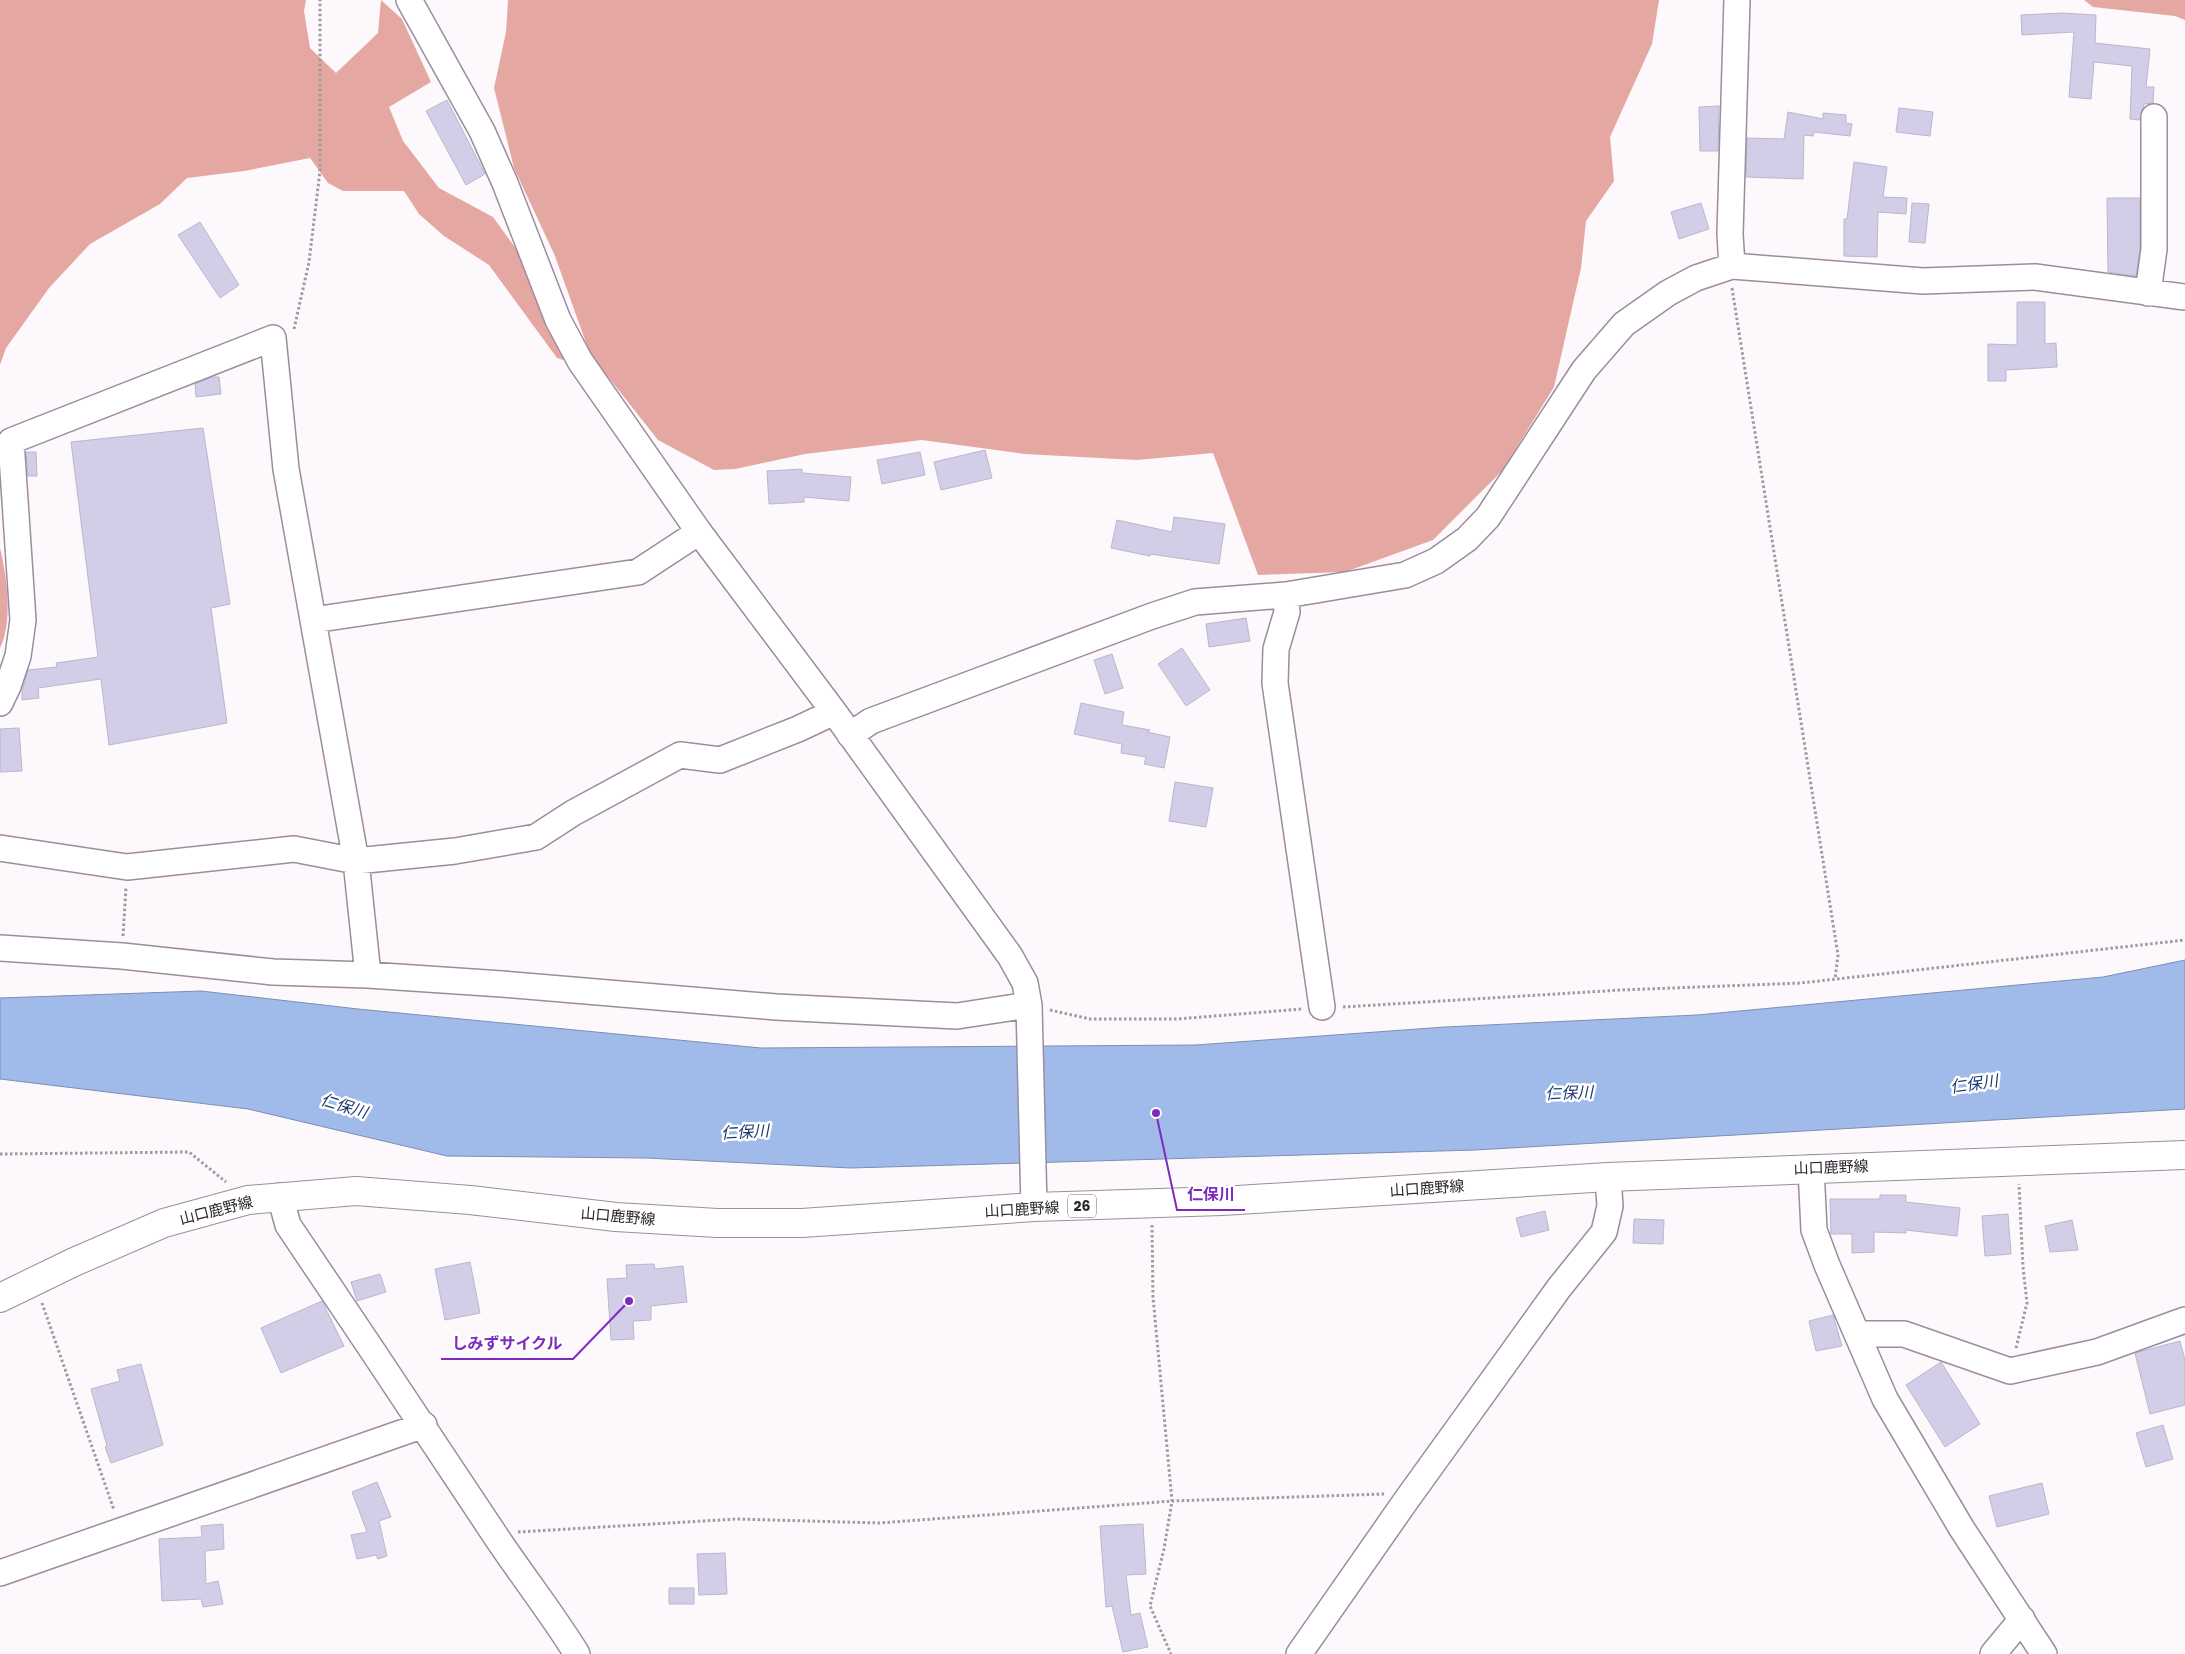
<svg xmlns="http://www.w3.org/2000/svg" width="2185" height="1654" font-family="Poppins,'Noto Sans JP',sans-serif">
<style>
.forest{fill:#e4a7a2}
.water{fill:#a0bbea;stroke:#7d8eb1}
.building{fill:#d2cee7;stroke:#bab6ce}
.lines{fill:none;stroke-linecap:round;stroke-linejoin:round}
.minor-casing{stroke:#9d8c9f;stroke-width:28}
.major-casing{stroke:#9d8c9f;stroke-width:30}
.path{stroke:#9f9a9f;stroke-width:3;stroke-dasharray:2.5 2.5;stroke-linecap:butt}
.minor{stroke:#fff;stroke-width:25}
.major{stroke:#fff;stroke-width:28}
.labels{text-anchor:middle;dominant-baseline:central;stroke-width:5;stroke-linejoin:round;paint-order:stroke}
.shield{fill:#fff;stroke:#6b666c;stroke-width:1}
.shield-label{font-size:14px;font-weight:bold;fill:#2c252d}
.street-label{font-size:15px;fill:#2c252d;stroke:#fff}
.water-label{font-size:16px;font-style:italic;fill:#1a386f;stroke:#fff}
.leader{fill:none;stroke:#7b2cbf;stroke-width:2}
.callout-dot{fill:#7b2cbf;stroke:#fff;stroke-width:2}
.callout-label{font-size:16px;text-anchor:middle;font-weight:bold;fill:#7b2cbf;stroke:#fff;stroke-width:5;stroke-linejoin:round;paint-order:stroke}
</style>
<rect width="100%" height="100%" fill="#fcf8fc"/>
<path class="forest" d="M0 0H306L304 11 310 48 336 73 378 33 381 0 402 19 431 82 389 107 403 141 439 188 493 217 517 250 545 318 570 362 557 358 489 265 444 236 419 214 404 191H343L328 183 310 158 244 171 187 178 160 204 90 244 49 288 6 348 0 365Z
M508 0H1659L1652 44 1610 137 1614 181 1586 221 1581 268 1554 387 1502 471 1433 540 1345 572 1258 575 1213 453 1137 460 1025 454 922 440 805 454 735 469 714 470 658 440 590 354 555 256 514 168 494 88 506 32Z
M2084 0H2185V20L2175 16 2093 7Z
M0 548C7 576 13 622 0 648Z"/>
<path class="water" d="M2185 960V1109L1475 1150 851 1168 646 1158 447 1156 248 1109 0 1079V998L201 991 358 1009 761 1048 1196 1045 1445 1027 1697 1015 2103 977Z"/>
<path class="building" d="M2063 13 2096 15 2095 43 2150 49 2146 87H2154L2153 103 2144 104 2140 120 2130 119 2132 66 2094 62 2091 99 2069 97 2074 32 2022 35 2021 15Z
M447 100 485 174 466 185 426 111Z
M1719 106 1718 151H1700L1699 107Z
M1899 108 1933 112 1930 136 1896 132Z
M1788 112 1823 119V113L1846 115V123L1852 124 1850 136 1814 132 1813 136 1804 135 1803 179 1746 177 1747 138 1784 139Z
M1854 162 1887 167 1883 197 1907 198 1906 214 1878 212 1877 257 1844 256V219H1847Z
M2107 198H2140V248L2136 276 2108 272Z
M1701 203 1709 229 1679 239 1671 212Z
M1912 203 1929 204 1925 243 1909 242Z
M200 222 239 285 220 298 178 235Z
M2017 302H2045V344L2056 343 2057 367 2006 370V381H1988V344L2017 345Z
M212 377H219L221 394 196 397 195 384Z
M203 428 230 604 211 608 227 723 109 745 101 679 38 688 39 698 22 700V691L28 670 57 667 56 663 98 657 71 442Z
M985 450 992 478 941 490 934 462Z
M26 452H36L37 476H28Z
M920 452 925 475 882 484 877 460Z
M802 469V473L851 477 849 501 804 497V502L769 504 767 471Z
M1174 517 1225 524 1219 564 1150 554V556L1111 548 1117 520 1172 532Z
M1246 618 1250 641 1209 647 1206 624Z
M1182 648 1210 690 1186 706 1158 664Z
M1112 654 1123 688 1105 694 1094 660Z
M1081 703 1124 712 1122 725 1150 730 1147 732 1170 737 1164 768 1144 764 1146 757 1121 753 1122 744 1074 734Z
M19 728 22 771 0 772V729Z
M1175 782 1213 788 1206 827 1169 821Z
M1880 1195H1906V1202L1960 1208 1957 1236 1906 1230V1233L1874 1232V1252L1852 1253V1234H1831L1830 1199H1880Z
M1545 1211 1549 1230 1521 1237 1516 1218Z
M2008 1214 2011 1254 1985 1256 1982 1216Z
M1634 1219 1664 1220 1663 1244 1633 1243Z
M2072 1220 2078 1250 2050 1252 2045 1226Z
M470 1262 480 1313 445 1320 435 1269Z
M654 1264 655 1269 683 1266 687 1302 651 1306V1320L633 1321 634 1339 611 1340 607 1279 627 1278 626 1265Z
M380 1274 386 1292 357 1301 351 1282Z
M322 1301 344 1346 281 1373 261 1328Z
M1833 1315 1842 1346 1816 1351 1809 1321Z
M2180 1341 2185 1360V1405L2150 1414 2135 1353Z
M1941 1362 1980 1424 1945 1447 1906 1385Z
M141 1364 163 1445 111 1463 105 1447 107 1446 91 1389 120 1381 117 1370Z
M2163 1425 2173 1459 2146 1467 2136 1433Z
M377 1482 391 1517 379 1521 387 1556 378 1559 376 1555 357 1559 351 1535 367 1532 352 1492Z
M2042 1483 2049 1514 1997 1527 1989 1496Z
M223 1524 224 1549 205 1551 206 1584 218 1581 223 1604 203 1607 201 1599 162 1601 159 1539 202 1537 201 1526Z
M1143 1524 1146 1574 1126 1575 1131 1615 1140 1613 1148 1647 1123 1652 1112 1606 1106 1607 1100 1526Z
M725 1553 727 1594 699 1595 697 1554Z
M669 1588H694V1604H669Z"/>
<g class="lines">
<defs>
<path id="minor" d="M409 0 482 131 505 183 558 320 580 361 699 532 834 712 1010 956 1025 983 1029 1005 1034 1207
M1732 266 1730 234 1737 0
M2148 293 2154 249V117
M1286 595 1287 612 1276 649 1275 683 1322 1007
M313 620 638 572 699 532
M0 703 8 686 18 656 23 620 11 441 273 338 286 469 356 861 368 975
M850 735 871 721 1152 616 1195 602 1286 595 1405 575 1436 561 1467 539 1488 517 1584 370 1624 324 1668 293 1696 278 1732 266 1923 281 2035 277 2185 297
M0 848 127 867 294 849 356 861 455 851 536 837 573 813 680 755 720 760 798 729 834 712
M0 948 122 956 273 972 368 975 502 984 776 1007 957 1016 1029 1005
M1811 1168 1814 1230 1827 1265 1885 1399 1962 1529 2044 1654
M280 1196 288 1225C357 1327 425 1429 493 1532 520 1573 551 1612 577 1654
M1858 1334H1904L2010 1371 2097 1352 2185 1320
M0 1573 424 1425
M1299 1654 1405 1502 1559 1288 1604 1232 1610 1206 1608 1177
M1993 1654 2022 1619"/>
<path id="major" d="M0 1298 74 1262 164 1223 248 1200 356 1191 470 1200 616 1217 717 1223H802L1034 1207 1222 1201 1608 1177 2185 1155"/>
</defs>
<use href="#minor" class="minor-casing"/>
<use href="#major" class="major-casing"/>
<path class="path" d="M1732 288 1838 955 1835 979
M294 329 309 262 320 171V0
M123 936 126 887
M1343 1007 1621 990 1801 983 2185 940
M1050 1010 1090 1019H1177L1302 1009
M0 1154 189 1152 226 1182
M1152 1225 1153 1297 1172 1501 1164 1549 1150 1606 1171 1654
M42 1303 114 1510
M2016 1348 2027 1303 2023 1267 2019 1184
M518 1532 737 1519 880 1523 1172 1501 1385 1494"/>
<use href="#minor" class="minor"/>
<use href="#major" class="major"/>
</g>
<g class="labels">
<rect class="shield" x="1068" y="1194.5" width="28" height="23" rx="4"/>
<g class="shield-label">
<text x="1082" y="1206">26</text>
</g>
<g class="street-label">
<text transform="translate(1831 1167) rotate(-2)">山口鹿野線</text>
<text transform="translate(1427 1188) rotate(-4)">山口鹿野線</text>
<text transform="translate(1022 1209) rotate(-3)">山口鹿野線</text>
<text transform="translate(216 1210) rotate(-14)">山口鹿野線</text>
<text transform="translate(618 1216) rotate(5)">山口鹿野線</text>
</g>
<g class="water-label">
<text transform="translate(1974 1084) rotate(-8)">仁保川</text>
<text transform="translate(1569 1093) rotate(-2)">仁保川</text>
<text transform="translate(344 1106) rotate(17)">仁保川</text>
<text transform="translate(745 1132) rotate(-3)">仁保川</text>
</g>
</g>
<path class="leader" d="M1156 1113L1177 1210H1245M629 1301L573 1359H441"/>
<g class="callout-dot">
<circle cx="1156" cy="1113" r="5"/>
<circle cx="629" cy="1301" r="5"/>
</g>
<g class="callout-label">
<text x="1211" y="1200">仁保川</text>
<text x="507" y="1349">しみずサイクル</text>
</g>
</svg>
